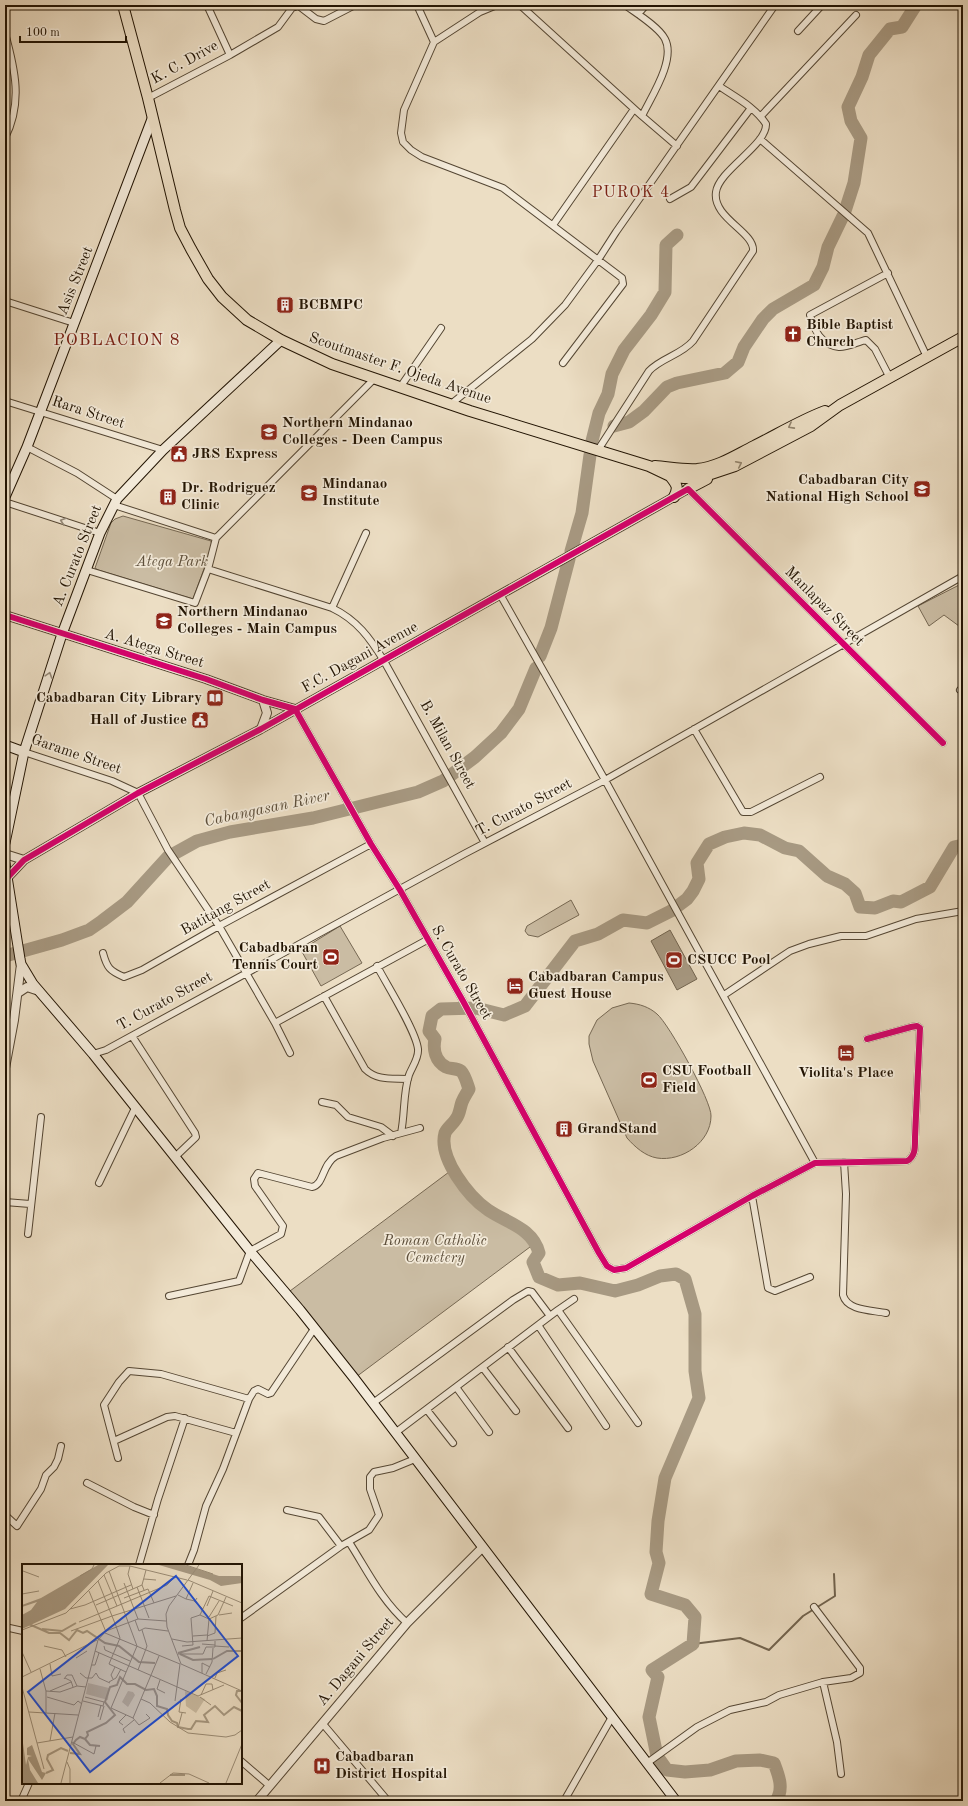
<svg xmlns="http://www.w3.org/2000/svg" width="968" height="1806" font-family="'Old Standard TT',serif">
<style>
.green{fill:#cabca3;stroke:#766853}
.water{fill:#a79982;stroke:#72644f}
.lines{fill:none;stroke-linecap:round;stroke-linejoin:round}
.stream{stroke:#72644f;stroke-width:2}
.river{stroke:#a79982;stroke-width:13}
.minor-casing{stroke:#544633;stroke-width:8}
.tertiary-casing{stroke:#544633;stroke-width:10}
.secondary-casing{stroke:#221403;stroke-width:11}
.trunk-casing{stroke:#221403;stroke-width:12}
.minor{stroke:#f3ead9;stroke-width:6}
.tertiary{stroke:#f3ead9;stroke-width:8}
.secondary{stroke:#f3ead9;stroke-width:9}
.trunk{stroke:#ecdec4;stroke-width:10}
.cycleway-casing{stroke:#f3ead9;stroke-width:8}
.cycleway{stroke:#d6006c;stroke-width:6}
.oneway{stroke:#91836d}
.oneway2{stroke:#958a79}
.labels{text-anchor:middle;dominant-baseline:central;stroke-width:3.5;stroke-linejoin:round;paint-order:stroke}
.street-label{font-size:15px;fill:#221403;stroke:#f3ead9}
.poi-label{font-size:15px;font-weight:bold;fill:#221403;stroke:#f3ead9;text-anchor:start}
.park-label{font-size:15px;font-style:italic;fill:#5d4f3b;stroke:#f3ead9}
.neighbourhood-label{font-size:16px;letter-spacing:1px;fill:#7a1f14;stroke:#f3ead9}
.water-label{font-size:16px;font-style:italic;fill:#5e503c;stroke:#f3ead9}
.quarter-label{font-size:17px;letter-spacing:1px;fill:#7a1f14;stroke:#f3ead9}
.inset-river{fill:none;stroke:#a79982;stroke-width:2}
.inset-road{fill:none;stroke:#9b8d77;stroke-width:1}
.view{fill:#1d4ed8;fill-opacity:0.15;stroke:#1d4ed8;stroke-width:2}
.inset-edge{fill:none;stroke:#221403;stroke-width:2}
</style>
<rect width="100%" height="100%" fill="#ecdec4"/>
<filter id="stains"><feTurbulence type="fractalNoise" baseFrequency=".005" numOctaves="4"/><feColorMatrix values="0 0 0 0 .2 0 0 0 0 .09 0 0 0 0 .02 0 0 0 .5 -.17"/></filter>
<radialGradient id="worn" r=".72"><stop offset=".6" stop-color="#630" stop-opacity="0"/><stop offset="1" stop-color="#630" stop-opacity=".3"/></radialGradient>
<path class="green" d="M123 516 211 541 212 547 193 599 98 570 95 568 111 523 115 519Z
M963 583V629L944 615 929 626 918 606Z
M571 900 579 915 538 937 528 935 525 931 527 926Z
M340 926 362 963 321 986 301 950Z
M629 1003C640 1004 649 1007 657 1014 669 1024 712 1102 711 1116 711 1142 682 1162 657 1158 645 1156 635 1147 627 1138L593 1061 589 1044V1036L597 1020 612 1008Z
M453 1169 467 1197 487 1213 515 1225 534 1244 356 1377 290 1291Z"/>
<path class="water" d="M670 930 697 979 677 990 651 941Z"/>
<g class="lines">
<path class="stream" d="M693 1644 740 1638 769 1650 803 1616 835 1596 834 1574"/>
<path class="river" d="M845 211 854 183 861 138 851 121 848 107 862 77 869 55 890 29 902 27 916 5
M614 426 629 422 644 411 667 387 677 383 725 373 738 362 744 347 763 319 773 309 814 285 823 267 828 247 843 216
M592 441 599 413 608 394 612 374 624 350 651 315 665 292 666 245 677 235
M571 551 582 513 590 455
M540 656 551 628 569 559
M5 956 62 940 89 930 102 921 127 902 168 857 197 841 230 832 313 818 418 792 443 781 475 757 501 733 519 709 536 668
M776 1801C784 1789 779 1776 774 1763L760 1760 736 1761 710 1770 685 1772 667 1770 657 1756 649 1717 658 1677 652 1670 693 1644 695 1617 685 1605 651 1594 659 1563 656 1552 658 1521 665 1478 699 1398 695 1371V1314L685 1279 676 1274 660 1276 638 1285 615 1291 580 1283 558 1285 539 1277 533 1262 539 1253C533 1228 507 1223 488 1210 469 1197 438 1158 445 1133 447 1128 453 1124 456 1119 460 1114 460 1107 462 1102 464 1097 467 1093 469 1089 467 1083 465 1075 461 1071 456 1068 450 1069 446 1067 435 1061 433 1049 435 1039L429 1031 432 1016 441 1009 476 1008 504 1015 525 1006 575 941 598 934 623 920 647 923 671 911 687 899 693 891 699 879 697 863 709 844 725 837 744 833 760 835 785 848 799 851 827 876 845 884 855 893 860 907 875 908 893 901 901 902 930 887 954 847 963 845"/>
<defs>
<path id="minor" d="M417 5 434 42
M497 5 480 12 434 42 404 110 401 133 403 142 411 150 422 157 503 188 622 278 623 284 563 363
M520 5 642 116 677 146
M625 5C636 13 659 27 665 39 676 60 651 97 642 116
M299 6 316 19 324 21 355 5
M638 14 646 5
M798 31 822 5
M5 33C15 69 23 103 5 138
M230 55 278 27 292 8 300 5
M148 98 230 55 207 5
M761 116 856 15
M760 139 868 233 927 357
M670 199 691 187 751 108
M553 225 634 109
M888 273 810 315C814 330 821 345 839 347 845 348 860 341 866 340L875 349 890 378
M5 301 74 323
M401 386 441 328
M5 401 163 450
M451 404 532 339 565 305 598 260 616 232 775 5
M27 447 77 473 117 499
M598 450 649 371C661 358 681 355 693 341L753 251C755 232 712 218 716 192 719 170 767 145 766 124 755 107 735 97 719 86
M688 489 943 743
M5 502 100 533
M114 505 216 538
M208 569 332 608C357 620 370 638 384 661L485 843
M87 570 195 603 208 569 216 538 375 378
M501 596 605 780 815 1163
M332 608 366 533
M960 690 963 692
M295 709 371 844 400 890 463 1001 599 1253 607 1266 614 1270 626 1268 752 1196 815 1163 907 1161C916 1156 915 1146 915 1137L920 1028 917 1026 911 1027 867 1039
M694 729 743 812H751L820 777
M24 752 112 781 138 793 168 850 219 926 275 1023 427 940
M103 953C107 968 110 971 124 977L142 970 219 926 371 844
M377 966C387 985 416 1031 418 1049 419 1058 412 1067 409 1075 403 1093 405 1114 401 1133
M724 995 790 951 809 944 841 936H866L916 919 963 911
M324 996 365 1069C377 1081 392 1078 408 1079
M275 1023 290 1053
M132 1036 195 1133 196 1137 175 1157
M93 1054 106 1050 464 854 605 780 963 576
M322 1102 336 1105 348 1117 381 1127 393 1136
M844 1162 846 1194 843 1295C847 1311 872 1310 886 1313
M99 1183 135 1108
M752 1196 768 1288 775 1291 810 1277
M5 1202 30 1204
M28 1234 41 1117
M169 1296 239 1281 250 1251 281 1234 283 1226 255 1186 254 1179 258 1173 312 1187C324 1185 322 1164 336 1156L383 1138 420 1128
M558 1310 574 1299
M550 1316 558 1310 638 1423
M538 1325 606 1426
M508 1347 568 1428
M483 1368 516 1411
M456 1387 489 1432
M373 1403 513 1300 528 1291 532 1292 550 1316 395 1433
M427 1410 453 1443
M114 1441 167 1417 175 1416 236 1433
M118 1458 104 1405 119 1382 129 1371 161 1374 249 1399 254 1391 258 1389 268 1394 271 1393 314 1329
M87 1483 134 1507 154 1515
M287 1510 319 1517 341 1546
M5 1515 17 1526 41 1489 46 1475 54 1467 58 1459 61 1446
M349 1542C367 1570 381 1600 407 1623
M139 1565 158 1499 185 1418
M188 1565 194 1550 206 1506 223 1469 249 1399
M241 1618 341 1546 369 1530 379 1515 370 1489V1477L374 1472 393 1468 415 1459
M5 1627 23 1631
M823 1682 837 1742 841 1774
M323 1724 388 1801
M241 1761 270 1786
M647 1763 697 1727 730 1710 766 1702 779 1695 823 1682 851 1678 860 1673V1668L814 1607
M21 1801 29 1783
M564 1801 612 1717"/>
<path id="tertiary" d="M5 615 206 679 263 700 295 709
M261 729 267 713 263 700
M5 854 24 860
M8 877 24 860 138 793 261 729 688 489
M18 993 27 987 39 991
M5 1068 14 1020 21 964
M257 1801 407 1623 482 1548"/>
<path id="secondary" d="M5 497 27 447 152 119
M5 745 24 752
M5 843 24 752 62 634 100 533 117 499 163 450 281 340
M5 864 20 959 21 964 33 984 93 1054 250 1251 300 1310 354 1378 676 1801"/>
<path id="trunk" d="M123 5 148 98 175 210 180 228 191 249 208 279 222 297 247 320 281 340 332 364 470 411 649 466 670 476 684 478H699L735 466 811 426 840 405 963 337
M655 466C669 467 683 470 697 469 718 467 736 455 754 446 778 434 801 420 825 411
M670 476C677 485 679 487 674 497
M688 489 707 479"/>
</defs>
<use href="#minor" class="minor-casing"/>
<use href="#tertiary" class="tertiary-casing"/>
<use href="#secondary" class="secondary-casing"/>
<use href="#trunk" class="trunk-casing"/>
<use href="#minor" class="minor"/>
<use href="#tertiary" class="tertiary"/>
<use href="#secondary" class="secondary"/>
<use href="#trunk" class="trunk"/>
<defs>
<path id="cycleway" d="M5 615 206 679 263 700 295 709 371 844 400 890 463 1001 599 1253 607 1266 614 1270 626 1268 752 1196 815 1163 907 1161C916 1156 915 1146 915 1137L920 1028 917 1026 911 1027 867 1039
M8 877 24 860 138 793 261 729 688 489 943 743"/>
</defs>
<use href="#cycleway" class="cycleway-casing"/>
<use href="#cycleway" class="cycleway"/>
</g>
<defs><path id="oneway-chevron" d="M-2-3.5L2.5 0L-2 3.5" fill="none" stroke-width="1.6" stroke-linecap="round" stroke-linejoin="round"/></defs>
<g class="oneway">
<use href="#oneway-chevron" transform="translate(791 426) rotate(152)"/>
<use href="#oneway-chevron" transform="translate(739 464) rotate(-26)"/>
</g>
<g class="oneway2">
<use href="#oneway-chevron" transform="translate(63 521) rotate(-162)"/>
<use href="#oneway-chevron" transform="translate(49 675) rotate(-72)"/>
</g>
<defs>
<symbol id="building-square" viewBox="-11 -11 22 22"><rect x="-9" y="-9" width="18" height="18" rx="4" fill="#8f2418" stroke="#f3ead9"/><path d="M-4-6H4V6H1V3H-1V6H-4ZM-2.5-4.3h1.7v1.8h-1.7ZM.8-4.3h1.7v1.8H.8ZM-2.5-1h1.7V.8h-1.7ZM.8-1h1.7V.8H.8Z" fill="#fff"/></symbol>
<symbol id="church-square" viewBox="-11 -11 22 22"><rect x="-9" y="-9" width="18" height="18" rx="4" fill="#8f2418" stroke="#f3ead9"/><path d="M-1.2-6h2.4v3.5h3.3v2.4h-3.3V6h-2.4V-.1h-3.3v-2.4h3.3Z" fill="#fff"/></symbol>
<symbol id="university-square" viewBox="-11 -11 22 22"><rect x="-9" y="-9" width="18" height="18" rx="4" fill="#8f2418" stroke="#f3ead9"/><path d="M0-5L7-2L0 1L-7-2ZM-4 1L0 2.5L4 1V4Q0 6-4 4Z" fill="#fff"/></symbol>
<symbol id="civic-square" viewBox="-11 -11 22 22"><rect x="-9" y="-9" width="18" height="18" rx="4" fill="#8f2418" stroke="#f3ead9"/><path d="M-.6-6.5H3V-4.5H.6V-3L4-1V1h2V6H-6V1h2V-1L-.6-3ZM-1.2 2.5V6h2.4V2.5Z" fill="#fff"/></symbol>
<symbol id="school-square" viewBox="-11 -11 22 22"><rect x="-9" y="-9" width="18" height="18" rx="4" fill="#8f2418" stroke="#f3ead9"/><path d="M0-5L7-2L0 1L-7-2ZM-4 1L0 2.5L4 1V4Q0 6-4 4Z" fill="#fff"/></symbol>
<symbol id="library-square" viewBox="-11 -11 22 22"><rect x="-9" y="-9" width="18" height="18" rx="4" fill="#8f2418" stroke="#f3ead9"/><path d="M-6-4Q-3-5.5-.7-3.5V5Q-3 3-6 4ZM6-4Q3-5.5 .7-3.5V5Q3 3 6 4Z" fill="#fff"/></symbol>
<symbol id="stadium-square" viewBox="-11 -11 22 22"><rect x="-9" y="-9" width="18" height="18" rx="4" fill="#8f2418" stroke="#f3ead9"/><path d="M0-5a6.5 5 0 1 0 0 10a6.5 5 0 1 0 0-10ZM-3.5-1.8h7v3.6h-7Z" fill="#fff"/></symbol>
<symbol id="hotel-square" viewBox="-11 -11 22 22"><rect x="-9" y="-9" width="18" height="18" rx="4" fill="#8f2418" stroke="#f3ead9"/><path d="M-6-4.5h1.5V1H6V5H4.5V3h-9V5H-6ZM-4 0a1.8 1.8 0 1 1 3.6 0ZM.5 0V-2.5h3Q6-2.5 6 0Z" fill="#fff"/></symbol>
<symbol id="hospital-square" viewBox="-11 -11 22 22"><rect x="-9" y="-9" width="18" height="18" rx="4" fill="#8f2418" stroke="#f3ead9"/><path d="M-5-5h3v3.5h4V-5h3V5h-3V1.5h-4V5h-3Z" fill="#fff"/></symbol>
</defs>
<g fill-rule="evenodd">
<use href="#building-square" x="275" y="295" width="20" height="20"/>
<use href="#church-square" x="783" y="324" width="20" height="20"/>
<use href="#university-square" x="259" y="422" width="20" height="20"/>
<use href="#civic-square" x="169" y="444" width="20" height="20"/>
<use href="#school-square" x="912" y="479" width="20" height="20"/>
<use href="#school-square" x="299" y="483" width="20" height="20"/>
<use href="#building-square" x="158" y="487" width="20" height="20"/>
<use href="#university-square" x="154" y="611" width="20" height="20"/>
<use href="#library-square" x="205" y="688" width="20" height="20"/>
<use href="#civic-square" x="190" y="710" width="20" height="20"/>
<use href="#stadium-square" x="321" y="947" width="20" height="20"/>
<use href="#stadium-square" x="664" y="950" width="20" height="20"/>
<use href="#hotel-square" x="505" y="976" width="20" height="20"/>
<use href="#hotel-square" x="836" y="1043" width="20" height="20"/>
<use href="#stadium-square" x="639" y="1070" width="20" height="20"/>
<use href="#building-square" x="554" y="1119" width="20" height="20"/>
<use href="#hospital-square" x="312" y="1756" width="20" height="20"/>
</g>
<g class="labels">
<g class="street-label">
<text transform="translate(185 63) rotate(-29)">K. C. Drive</text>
<text transform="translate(76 281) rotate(-68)">Asis Street</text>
<text transform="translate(400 369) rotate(19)">Scoutmaster F. Ojeda Avenue</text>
<text transform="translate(88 413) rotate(18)">Rara Street</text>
<text transform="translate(78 556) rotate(-68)">A. Curato Street</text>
<text transform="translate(824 607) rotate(45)">Manlapaz Street</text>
<text transform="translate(154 649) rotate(17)">A. Atega Street</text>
<text transform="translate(360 658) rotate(-29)">F.C. Dagani Avenue</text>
<text transform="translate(447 745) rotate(61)">B. Milan Street</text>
<text transform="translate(76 755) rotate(19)">Garame Street</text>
<text transform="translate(524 808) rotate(-28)">T. Curato Street</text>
<text transform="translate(226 908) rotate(-29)">Batitang Street</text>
<text transform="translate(461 973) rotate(60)">S. Curato Street</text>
<text transform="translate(165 1002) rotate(-29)">T. Curato Street</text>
<text transform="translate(356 1662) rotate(-50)">A. Dagani Street</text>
</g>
<g class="poi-label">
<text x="298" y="305">BCBMPC</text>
<text x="806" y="325">Bible Baptist<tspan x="806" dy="17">Church</tspan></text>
<text x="282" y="423">Northern Mindanao<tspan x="282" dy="17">Colleges - Deen Campus</tspan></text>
<text x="192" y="454">JRS Express</text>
<text x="909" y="480" text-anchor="end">Cabadbaran City<tspan x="909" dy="17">National High School</tspan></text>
<text x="322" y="484">Mindanao<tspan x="322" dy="17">Institute</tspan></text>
<text x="181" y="488">Dr. Rodriguez<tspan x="181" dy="17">Clinic</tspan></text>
<text x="177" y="612">Northern Mindanao<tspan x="177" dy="17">Colleges - Main Campus</tspan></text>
<text x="202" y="698" text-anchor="end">Cabadbaran City Library</text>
<text x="187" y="720" text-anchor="end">Hall of Justice</text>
<text x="318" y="948" text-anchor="end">Cabadbaran<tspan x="318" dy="17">Tennis Court</tspan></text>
<text x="687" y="960">CSUCC Pool</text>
<text x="528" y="977">Cabadbaran Campus<tspan x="528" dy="17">Guest House</tspan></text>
<text x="662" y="1071">CSU Football<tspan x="662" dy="17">Field</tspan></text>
<text x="846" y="1073" text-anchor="middle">Violita's Place</text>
<text x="577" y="1129">GrandStand</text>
<text x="335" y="1757">Cabadbaran<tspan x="335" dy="17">District Hospital</tspan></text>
</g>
<g class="park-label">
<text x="172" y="562">Atega Park</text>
<text x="435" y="1241">Roman Catholic<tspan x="435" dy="17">Cemetery</tspan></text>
</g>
<g class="neighbourhood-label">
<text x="631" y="193">PUROK 4</text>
</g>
<g class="water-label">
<text transform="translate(267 809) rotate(-12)">Cabangasan River</text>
</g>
<g class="quarter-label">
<text x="117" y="340">POBLACION 8</text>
</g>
</g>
<g transform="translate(22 1564)">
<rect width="220" height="220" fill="#ecdec4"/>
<path d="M66 119 87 124 86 136 64 130ZM106 127 111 128 113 131 106 143 100 138ZM163 127 183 135 174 149 164 142Z" fill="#cabca3"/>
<path d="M76 1H86L43 45 0 65V51L9 46 15 38 0 43V41L19 34ZM137 1H163L197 12H218L220 13V19L199 22 188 16ZM0 172 4 201 6 193 10 192 5 191V184L10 181 20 208 24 209 20 216 6 195 8 206 16 219H0Z" fill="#a79982"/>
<path class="inset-river" d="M0 57 27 69H38L47 76 55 66 61 69 65 67 83 79 97 82 117 98 133 99M20 65 40 67 54 59M156 89 178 83M158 90 171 96 190 95M191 95 205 87H220M219 127H215L214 131 220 139M63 175 68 181 78 182M48 189 58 190 51 180 54 176 58 173 63 175 66 171 65 168 84 159 93 151 83 138 88 123 95 121 98 113 105 120H113L124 126 132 125 135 132V142L145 145 146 151 150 157 155 159 156 163 166 165H169L174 157 186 158 182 151 193 142 202 151 212 143 220 147M24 209 31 206 25 195 26 191 39 184 46 187M148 211H163"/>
<path class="inset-road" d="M164 1 191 10M177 1 147 42 144 50 145 63 159 100 220 127M108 2 106 10 111 25M1 7 17 13M87 7 115 82 89 144 111 154 117 161 128 154 124 150M82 11 95 42M58 12 70 5 72 1M122 15 134 16M166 16 220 39M102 19 116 55M115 23 127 54M122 26 120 21 124 6M67 27 84 68M0 30 17 27M156 31 164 35 171 19M102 34 126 25 132 39M164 35 173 37 175 34M172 37 181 45M74 41 120 21M185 42 191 27M48 45 63 41 109 21M178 51 187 32 211 42M197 51 210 49M187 53 197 37M187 55 196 51 204 33M113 56 117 67 123 64 146 67M57 58 145 21 154 12M94 62 98 74 87 100 104 108M94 62 90 52 154 32M0 66 44 49 84 9 97 2H108L165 16M49 67 90 52 76 17M83 69 158 100 153 137M171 72 185 71M185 72 193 69 194 52M150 75 165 78 220 74M185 77 187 55M180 80 193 81M22 82 40 86 44 93M82 82 83 86 108 97M160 82 171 81 169 54 178 51 187 55M193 82 207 83M73 87 176 132 202 121M0 88 9 108M156 90H181L184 83H193V77M54 94 65 87M28 100 30 112 39 110M70 101H73L77 89M18 105 24 127V149M116 106 125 82 120 66M58 109 64 114H70L74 109 77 114 88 119M180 109V99L188 103M184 110 190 98 191 84M0 113 75 76M43 114 49 117 51 123M193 114 195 109 204 106M42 115 45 111H50L55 122 64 123M91 115 89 111 93 103M138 116 135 125 143 129M87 118 94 114 99 105M0 123 22 205M24 127 38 128 55 122M28 127 49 118M179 131 184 120H190L191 126M25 133 52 141 56 137 60 140M178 133 189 141M119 135 128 139 148 158 166 169 204 173 213 171 220 166M159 135 157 148 164 149M61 137 81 142 82 138 63 133M7 148 56 151M76 153 79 141M111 154 137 92M78 156 82 142M101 161 97 158 104 151M156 164 160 149M103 169 101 165 112 156M28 177 33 149M50 178 72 190 74 182M15 179 51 173M45 198 48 205V219M39 219 76 76 84 67 116 55 144 57M138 219 151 209 167 210 187 219M204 219 220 180"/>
<path class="view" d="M154 12 216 92 68 208 6 128Z"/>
<rect width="220" height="220" class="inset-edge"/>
</g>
<rect width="968" height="1806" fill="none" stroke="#ecdec4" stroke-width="20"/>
<rect x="6" y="6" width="956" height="1794" fill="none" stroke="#221403" stroke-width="2"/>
<rect x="10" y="10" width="948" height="1786" fill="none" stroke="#221403"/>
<path d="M20 36v6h106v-6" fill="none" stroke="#221403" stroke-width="2"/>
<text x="26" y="36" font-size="12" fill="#221403" stroke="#f3ead9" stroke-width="3" paint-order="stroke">100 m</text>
<rect width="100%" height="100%" filter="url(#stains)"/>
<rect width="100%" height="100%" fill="url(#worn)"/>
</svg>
